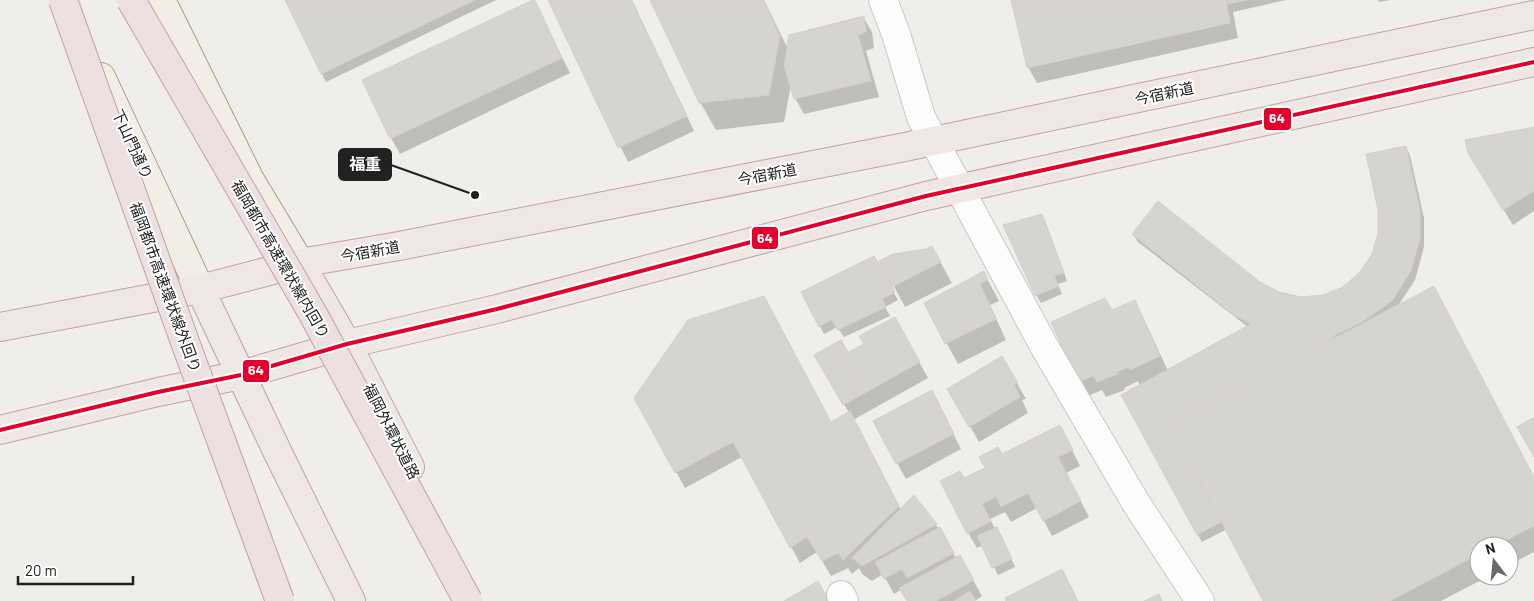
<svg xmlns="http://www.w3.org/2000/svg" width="1534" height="601" font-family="Barlow,'Noto Sans JP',sans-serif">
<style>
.shadow{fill:#0003}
.building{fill:#d6d4d1;stroke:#d3d0cb}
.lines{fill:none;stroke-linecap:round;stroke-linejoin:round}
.minor-casing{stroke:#c8c8c6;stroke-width:30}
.primary-casing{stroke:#a69e86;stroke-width:30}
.trunk-casing{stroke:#c79fa8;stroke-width:30}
.minor{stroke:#fdfcfc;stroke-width:28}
.primary{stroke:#f2eee6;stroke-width:28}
.trunk{stroke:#efe7e4;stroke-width:28}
.motorway-bridge-casing{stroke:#c79fa8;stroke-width:30;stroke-linecap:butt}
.motorway-bridge{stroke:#ece0e1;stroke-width:28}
.bus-1-casing{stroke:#fff;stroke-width:8}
.bus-1{stroke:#e4002b;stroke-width:4}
.labels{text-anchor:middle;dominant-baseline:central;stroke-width:4;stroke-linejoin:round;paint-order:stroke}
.street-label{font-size:15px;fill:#212121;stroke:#fff}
.leader{fill:none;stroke:#212121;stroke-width:2}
.callout-dot{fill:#212121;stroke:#fff;stroke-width:2}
.callout{fill:#212121;stroke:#212121;stroke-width:2}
.callout-label{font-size:16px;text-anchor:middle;font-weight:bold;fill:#fff}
.line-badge{stroke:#fff;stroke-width:2}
.badge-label{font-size:14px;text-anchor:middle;font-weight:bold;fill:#fff}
</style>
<rect width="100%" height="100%" fill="#efeeea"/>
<path class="shadow" d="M286 0H496L326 82Z
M549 0H632L694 131 628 162Z
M651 0H764L788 49 863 17 872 32 874 48 866 51 879 97 804 114 795 98 791 85 784 122 716 130 700 102Z
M1012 0H1286L1233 12 1238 38 1037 83 1028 67Z
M1378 0H1390L1379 2Z
M534 1 570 73 400 154 391 138Z
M1534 128V211L1513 225 1478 169Z
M1406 147 1410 155 1424 218V247L1415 280 1398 306 1534 477V552L1509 565V546H1479V576H1489L1441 601H1264L1227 529 1202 542 1198 535 1138 381 1124 388 1125 390 1106 397 1102 390 1088 396 1079 381 1111 312 1134 302 1143 317 1168 371 1248 327 1138 242 1133 234 1259 283 1279 293 1301 298 1323 296 1344 288 1361 273 1373 254Z
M1041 215 1046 223 1067 281 1058 284 1062 294 1041 303 1036 295Z
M932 247 952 283 905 307 881 262Z
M874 258 898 300 885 307 890 316 844 337 837 327 824 334 820 326Z
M984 273 999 301 990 305 1006 340 958 364 925 303Z
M895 318 928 378 853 420 901 510 914 497 939 529 956 558 968 571 982 596 975 601H908L902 589 894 594 883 574 872 581 862 574 859 568 852 574 848 568 831 576 817 552 800 563 742 457 685 488 636 398 831 423 849 413 816 356 841 342 848 354 865 345Z
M1002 357 1026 399 1022 400 1028 413 979 442 949 389Z
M940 407 961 449 906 479 897 463Z
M1068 442 1080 466 1066 473 1089 517 1052 536 1037 508 1011 522 1005 512 990 519 995 529 997 528 1001 536 1015 567 998 575 983 545 977 548 968 533 964 480 987 468 1002 456Z"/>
<path class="building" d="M285 0H475L321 74Z
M533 0H535L562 58 390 139 362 80Z
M548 0H631L687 116 618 148Z
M650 0H763L780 36 769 95 699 103Z
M1011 0H1226L1230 23 1027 68Z
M1226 0H1247L1227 4Z
M864 16 866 32 858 35 871 81 794 99 784 66 789 35Z
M1534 127V191L1503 210 1468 153 1465 140Z
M1406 146 1420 210V238L1411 271 1392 301 1362 322 1333 336 1334 338 1170 424 1221 522 1197 535 1121 395 1251 324 1234 315 1132 234 1158 201 1260 282 1279 292 1301 297 1323 295 1343 287 1360 272 1372 254 1378 233V210L1366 154Z
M1042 214 1064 273 1054 276 1059 286 1035 296 1003 225Z
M932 246 941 262 892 287 879 261 893 254 926 249Z
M874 256 895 292 882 299 886 307 838 330 831 320 819 327 801 292Z
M984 271 988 280 980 284 996 319 945 344 924 303Z
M1434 286 1534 477V526L1495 546H1479V554L1390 601H1263L1170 424Z
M764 296 831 422 850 411 899 506 843 560 838 553 822 561 807 537 790 548 733 442 675 473 634 398 688 320Z
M1105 298 1112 310 1135 300 1160 356 1130 370 1128 367 1117 372 1118 374 1097 382 1093 376 1078 382 1051 322Z
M895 317 920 362 865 393 843 355 864 344 859 336Z
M841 340 848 352 843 355 865 393 843 405 814 355Z
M1002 356 1018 383 1014 384 1020 397 969 427 947 389Z
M932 390 954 434 896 464 873 421Z
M1534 417V457L1517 427Z
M1060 425 1073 450 1058 457 1081 501 1043 521 1028 493 1001 507 996 497 982 504 991 521 967 534 940 481 960 471 964 478 985 468 979 457 998 447 1002 454Z
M914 495 937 524 862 566 852 558Z
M940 527 954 553 907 578 902 569 884 579 875 562Z
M997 527 1012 559 992 568 977 536Z
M960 555 974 580 936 601H907L899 588Z
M1062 569 1078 601H1006L1005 598Z
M818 581 829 601H784Z
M970 591 976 601H954Z
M1159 594 1162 601H1144Z"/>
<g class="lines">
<defs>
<path id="minor" d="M883 0 896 34 921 117 1044 346 1136 503 1200 601
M841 595 844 601"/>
<path id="primary" d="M161 0 250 180 300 263
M101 77 200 289"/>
<path id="trunk" d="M300 263 347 344 410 467
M200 289 278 453 351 601
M0 327 200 289 300 263 399 246 900 148 1534 15
M0 430 158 392 241 375 347 344 497 309 926 196 1534 62"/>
</defs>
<use href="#minor" class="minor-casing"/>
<use href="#primary" class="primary-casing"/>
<use href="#trunk" class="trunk-casing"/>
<use href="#minor" class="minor"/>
<use href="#primary" class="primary"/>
<use href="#trunk" class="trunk"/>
<defs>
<path id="motorway-bridge" d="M63 0 185 342 280 601
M131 0 313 314 468 601"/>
</defs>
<use href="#motorway-bridge" class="motorway-bridge-casing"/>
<use href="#motorway-bridge" class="motorway-bridge"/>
<defs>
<path id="bus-1" d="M0 430 158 392 241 375 347 344 497 309 926 196 1534 62"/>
</defs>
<use href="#bus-1" class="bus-1-casing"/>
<use href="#bus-1" class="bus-1"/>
</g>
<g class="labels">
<g class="street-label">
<text transform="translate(1164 93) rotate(-12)">今宿新道</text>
<text transform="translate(133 144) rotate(65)">下山門通り</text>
<text transform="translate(767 174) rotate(-11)">今宿新道</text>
<text transform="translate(370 251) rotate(-10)">今宿新道</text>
<text transform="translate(281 259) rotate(60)">福岡都市高速環状線内回り</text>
<text transform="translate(166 287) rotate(70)">福岡都市高速環状線外回り</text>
<text transform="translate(392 431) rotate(63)">福岡外環状道路</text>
</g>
</g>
<path class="leader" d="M475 195L391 165"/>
<circle class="callout-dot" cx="475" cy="195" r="5"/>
<rect class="callout" x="339" y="149" width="52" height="31" rx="5"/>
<g class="callout-label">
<text x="365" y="170">福重</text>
</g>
<g class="line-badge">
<rect x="1263" y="107" width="29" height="24" rx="5" fill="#e4002b"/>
<rect x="751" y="226" width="28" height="24" rx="5" fill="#e4002b"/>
<rect x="242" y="359" width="28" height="24" rx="5" fill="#e4002b"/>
</g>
<g class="badge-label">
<text x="1277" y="123">64</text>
<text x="765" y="243">64</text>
<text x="256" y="375">64</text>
</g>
<g transform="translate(1494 561) rotate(344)"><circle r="24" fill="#ffffff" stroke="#a6a6a6"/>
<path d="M0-4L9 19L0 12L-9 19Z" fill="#696967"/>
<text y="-8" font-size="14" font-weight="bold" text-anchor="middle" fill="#212121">N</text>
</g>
<path d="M18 576v8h115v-8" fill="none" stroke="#212121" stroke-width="2.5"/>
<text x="25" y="576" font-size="15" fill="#212121" stroke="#ffffff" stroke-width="4" paint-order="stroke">20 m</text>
</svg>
